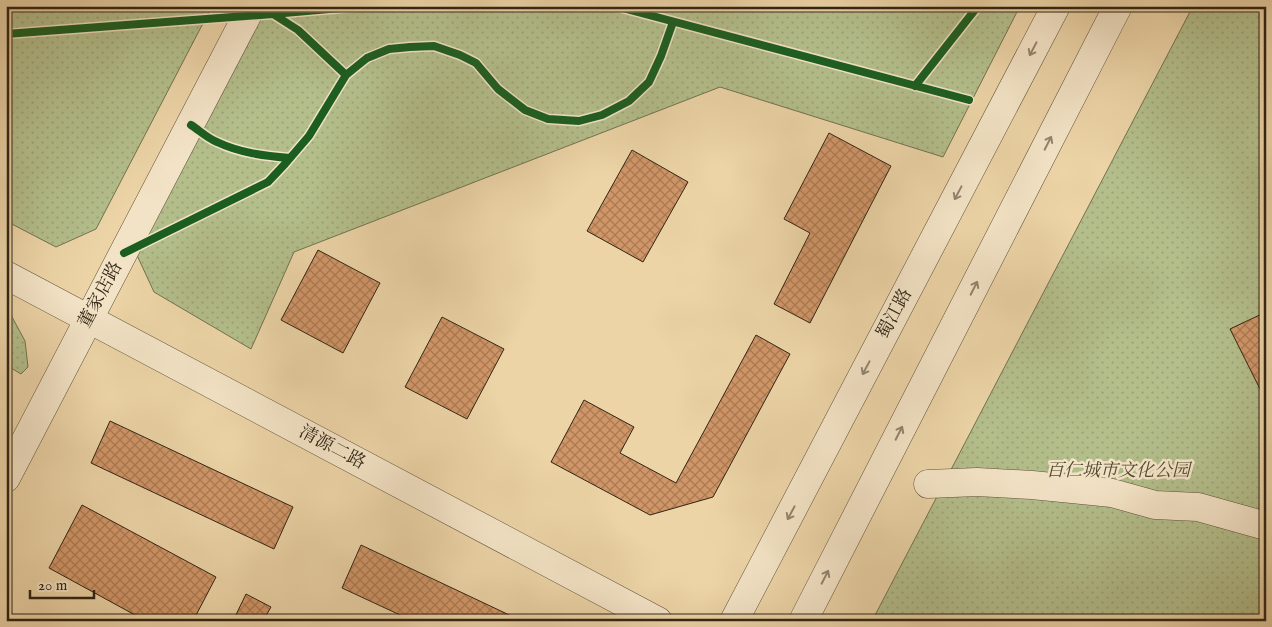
<svg xmlns="http://www.w3.org/2000/svg" width="1272" height="627" font-family="'IM FELL English','Noto Serif SC',serif">
<style>
.park{fill:url(#park-dots);stroke:#727250}
.building{fill:url(#building-cross-hatch);stroke:#312515}
.lines{fill:none;stroke-linecap:round;stroke-linejoin:round}
.minor-casing{stroke:#60513a;stroke-width:29}
.minor{stroke:#f3e3c6;stroke-width:28}
.cycleway-casing{stroke:#f3e3c6;stroke-width:11}
.cycleway{stroke:#1b5e20;stroke-width:8}
.oneway{stroke:#92846e}
.labels{text-anchor:middle;dominant-baseline:central;stroke-width:5;stroke-linejoin:round;paint-order:stroke}
.street-label{font-size:18px;fill:#312515;stroke:#f3e3c6}
.park-label{font-size:18px;font-style:italic;fill:#524b32;stroke:#f3e3c6}
</style>
<defs>
<pattern id="park-dots" width="8" height="8" patternUnits="userSpaceOnUse" patternTransform="scale(1.25)"><rect width="8" height="8" fill="#b3be8b"/><path d="M2 2h.1M6 6h.1" fill="none" stroke="#9aa377" stroke-width="1.8" stroke-linecap="round"/></pattern>
<pattern id="building-cross-hatch" width="8" height="8" patternUnits="userSpaceOnUse" patternTransform="scale(1.25)"><rect width="8" height="8" fill="#d19668"/><path d="M0 0l8 8M0 8l8-8" fill="none" stroke="#aa7a54"/></pattern>
</defs>
<rect width="100%" height="100%" fill="#ecd4a7"/>
<filter id="stains"><feTurbulence type="fractalNoise" baseFrequency=".004" numOctaves="4"/><feColorMatrix values="0 0 0 0 .2 0 0 0 0 .09 0 0 0 0 .02 0 0 0 .5 -.17"/></filter>
<radialGradient id="worn" r=".72"><stop offset=".6" stop-color="#630" stop-opacity="0"/><stop offset="1" stop-color="#630" stop-opacity=".3"/></radialGradient>
<path class="park" d="M6 6H212L96 229 56 247 6 221Z
M264 6H1020L943 157 720 87 294 252 251 349 154 292 135 251Z
M1193 6H1266V621H872Z
M6 313 11 315 25 341 28 367 21 374 6 365Z"/>
<path class="building" d="M829 133 891 166 810 323 774 304 810 233 784 219Z
M632 150 688 182 643 262 587 231Z
M318 250 380 283 343 353 281 320Z
M1266 312V401L1230 329Z
M442 317 504 349 467 419 405 387Z
M756 335 790 354 713 497 650 515 551 462 584 400 634 427 620 453 676 483Z
M110 421 293 507 274 549 91 463Z
M82 505 216 577 193 621H146L49 568Z
M361 545 522 621H413L342 588Z
M246 594 271 607 263 621H233Z"/>
<g class="lines">
<defs>
<path id="minor" d="M6 275 658 621
M6 478 252 6
M928 484 977 482 1032 485 1112 493 1155 505 1198 507 1266 526
M734 621 1056 6
M803 621 1118 6"/>
</defs>
<use href="#minor" class="minor-casing"/>
<use href="#minor" class="minor"/>
<defs>
<path id="cycleway" d="M615 6 969 100
M273 14 298 30 346 75
M6 34 273 14 363 6
M915 86 978 6
M191 125C199 130 207 138 217 142 240 153 265 156 290 158
M124 253 268 182 285 164 309 136 346 75 367 58 389 49 410 47 434 46 460 55 476 63 498 89 525 110 548 119 579 121 602 115 629 101 649 82 661 56 673 22"/>
</defs>
<use href="#cycleway" class="cycleway-casing"/>
<use href="#cycleway" class="cycleway"/>
</g>
<defs><path id="oneway-shaft" d="M-6 0H5M1.5-3L5.5 0L1.5 3" fill="none" stroke-width="1.6" stroke-linecap="round" stroke-linejoin="round" transform="scale(1.25)"/></defs>
<g class="oneway">
<use href="#oneway-shaft" transform="translate(1033 49) rotate(118)"/>
<use href="#oneway-shaft" transform="translate(1048 143) rotate(-63)"/>
<use href="#oneway-shaft" transform="translate(958 193) rotate(118)"/>
<use href="#oneway-shaft" transform="translate(974 288) rotate(-63)"/>
<use href="#oneway-shaft" transform="translate(866 368) rotate(118)"/>
<use href="#oneway-shaft" transform="translate(899 433) rotate(-63)"/>
<use href="#oneway-shaft" transform="translate(791 513) rotate(118)"/>
<use href="#oneway-shaft" transform="translate(825 577) rotate(-63)"/>
</g>
<g class="labels">
<g class="street-label">
<text transform="translate(101 295) rotate(-62)">董家店路</text>
<text transform="translate(895 314) rotate(-62)">蜀江路</text>
<text transform="translate(332 448) rotate(28)">清源二路</text>
</g>
<g class="park-label">
<text x="1118" y="471">百仁城市文化公园</text>
</g>
</g>
<rect width="1272" height="627" fill="none" stroke="#ecd4a7" stroke-width="25"/>
<rect x="8" y="8" width="1257" height="612" fill="none" stroke="#312515" stroke-width="2.5"/>
<rect x="12" y="12" width="1247" height="602" fill="none" stroke="#312515"/>
<path d="M30 590v8h64v-8" fill="none" stroke="#312515" stroke-width="2.5"/>
<text x="38" y="590" font-size="15" fill="#312515" stroke="#f3e3c6" stroke-width="4" paint-order="stroke">20 m</text>
<rect width="100%" height="100%" filter="url(#stains)"/>
<rect width="100%" height="100%" fill="url(#worn)"/>
</svg>
